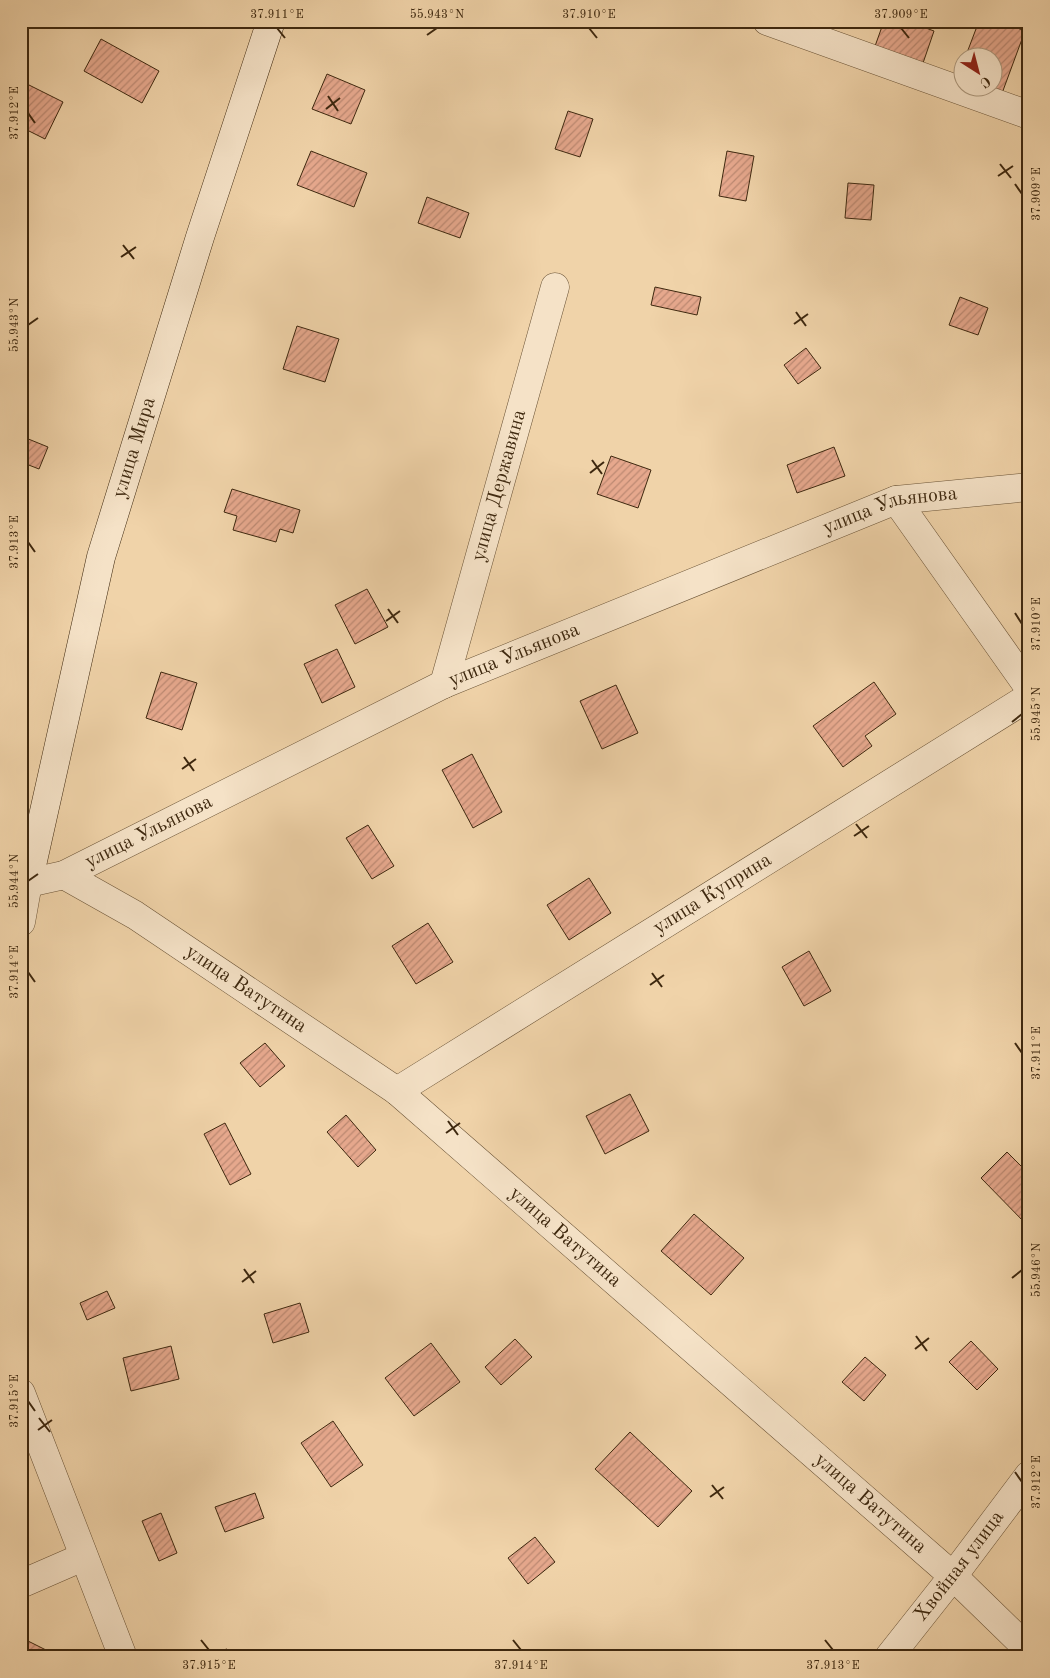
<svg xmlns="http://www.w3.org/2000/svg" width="1050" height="1678" font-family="'Old Standard TT',serif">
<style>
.building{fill:url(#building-hatch);stroke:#3e280f}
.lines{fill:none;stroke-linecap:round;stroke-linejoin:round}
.street-casing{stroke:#6a5336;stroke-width:29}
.secondary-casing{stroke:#3e280f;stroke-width:29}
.street{stroke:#f5e2c7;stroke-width:28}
.secondary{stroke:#f5e2c7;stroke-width:28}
.ticks{fill:none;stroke:#3e280f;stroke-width:2}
.labels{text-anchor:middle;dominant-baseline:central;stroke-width:4;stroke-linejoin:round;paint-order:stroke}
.street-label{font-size:20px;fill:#3e280f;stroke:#f5e2c7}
.neatline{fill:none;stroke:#3e280f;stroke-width:2}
.ticks-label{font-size:12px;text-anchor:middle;fill:#3e280f}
</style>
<defs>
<pattern id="building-hatch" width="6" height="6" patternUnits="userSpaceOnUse" patternTransform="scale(1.25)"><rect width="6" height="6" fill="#e6a88d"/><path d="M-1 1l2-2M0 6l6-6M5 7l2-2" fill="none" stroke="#bc8972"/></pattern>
</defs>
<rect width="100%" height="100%" fill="#f0d3a9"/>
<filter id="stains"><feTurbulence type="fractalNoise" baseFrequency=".004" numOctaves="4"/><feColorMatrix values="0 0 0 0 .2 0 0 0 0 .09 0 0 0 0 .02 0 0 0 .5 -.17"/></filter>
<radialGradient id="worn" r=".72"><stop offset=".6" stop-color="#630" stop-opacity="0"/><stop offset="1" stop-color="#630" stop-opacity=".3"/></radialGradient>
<path class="building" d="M416 21H435L432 28Z
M884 21H907L934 31 922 66 874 49Z
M979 21H999L1025 31 1001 96 992 88V58H965Z
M101 39 159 71 142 103 84 71Z
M962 65V82L957 80Z
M327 74 365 90 351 124 312 109Z
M21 81 63 102 45 139 21 127Z
M568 111 593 119 580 157 555 149Z
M311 151 367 173 354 207 297 185Z
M727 151 754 156 746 201 719 196Z
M848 183 874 185 871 220 845 218Z
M427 197 469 213 460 238 418 223Z
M655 287 701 297 697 315 651 305Z
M960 297 988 308 978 335 949 325Z
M297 326 339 339 325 382 283 369Z
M806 348 821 368 798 384 784 365Z
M21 436 48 447 39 469 21 462Z
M834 447 845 476 797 493 787 465Z
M611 456 651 470 638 508 597 494Z
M232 489 300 510 293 533 280 529 276 542 233 530 237 516 224 512Z
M367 589 388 627 355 644 335 605Z
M337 649 355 687 322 703 304 664Z
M161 672 197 683 182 730 146 718Z
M874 682 896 714 865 736 872 746 843 767 813 726Z
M616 685 638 733 602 749 580 701Z
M472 754 502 812 473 828 442 770Z
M368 825 394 866 372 879 346 838Z
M589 878 611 913 569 940 547 905Z
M428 923 453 962 416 984 392 946Z
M809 951 831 991 804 1006 782 967Z
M265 1043 285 1066 260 1087 240 1063Z
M630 1094 649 1131 605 1154 586 1116Z
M346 1115 376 1150 358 1167 327 1132Z
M225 1123 251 1174 230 1185 204 1134Z
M1007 1152 1029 1174V1221L1026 1224 981 1178Z
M694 1214 744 1258 711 1295 661 1251Z
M107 1291 115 1308 87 1320 80 1303Z
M300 1303 309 1332 273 1343 264 1314Z
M515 1339 532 1357 501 1385 485 1367Z
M971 1341 998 1369 977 1390 949 1362Z
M431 1343 460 1382 414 1416 385 1378Z
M171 1346 179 1379 131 1391 123 1358Z
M865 1357 886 1375 864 1401 842 1382Z
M333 1421 363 1465 331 1487 301 1443Z
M630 1432 692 1491 658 1527 595 1469Z
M255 1493 264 1518 225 1532 215 1507Z
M161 1513 177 1553 159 1561 142 1521Z
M535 1537 555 1562 528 1584 508 1558Z
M28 1641 48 1651 46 1657H21Z
M227 1649 229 1657H206L205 1655Z"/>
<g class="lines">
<defs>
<g id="street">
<path d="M767 21 1029 115"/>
<path d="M896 500 1029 688"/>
<path id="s1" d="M444 684 555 287"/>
<path id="s2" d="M64 875 135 915 397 1091 953 1576 1029 1650"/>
<path id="s3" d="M28 883 64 875 444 684 896 500 1029 487"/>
<path d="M21 922 28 883"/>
<path id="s4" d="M397 1091 1029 697"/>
<path d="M21 1393 123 1657"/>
<path d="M21 1584 83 1557"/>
<path id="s5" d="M889 1657 953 1576 1029 1475"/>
</g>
<g id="secondary">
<path id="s6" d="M21 886 28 883 101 557 200 237 271 21"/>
</g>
</defs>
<use href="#street" class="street-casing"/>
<use href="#secondary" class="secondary-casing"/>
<use href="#street" class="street"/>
<use href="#secondary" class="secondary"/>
</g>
<path class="ticks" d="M277 28 285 38M589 28 597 38M901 28 909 38M427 35 437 28M328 96 338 111M326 109 340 98M28 113 35 123M1000 164 1011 178M998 176 1013 166M1015 184 1022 194M123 245 134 259M121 257 136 247M796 312 806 326M794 324 808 314M28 325 38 318M592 460 602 474M590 473 604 462M28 542 35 552M388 609 398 623M1015 613 1022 624M386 621 400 611M1012 722 1022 714M184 757 194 771M182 769 196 759M856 824 867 838M854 836 869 826M28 881 38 874M28 972 35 982M652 973 662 987M650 985 664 975M1015 1043 1022 1053M448 1121 458 1135M446 1133 460 1123M244 1269 254 1283M1012 1278 1022 1270M242 1282 256 1271M916 1336 927 1351M915 1349 929 1338M28 1401 35 1411M39 1418 50 1432M38 1430 52 1420M1015 1472 1022 1482M712 1485 723 1499M710 1497 724 1487M201 1640 209 1650M513 1640 521 1650M825 1640 833 1650"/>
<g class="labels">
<g class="street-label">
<text stroke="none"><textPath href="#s6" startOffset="456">улица Мира</textPath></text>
<text stroke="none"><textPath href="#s1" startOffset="206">улица Державина</textPath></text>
<text stroke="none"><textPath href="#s3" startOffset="942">улица Ульянова</textPath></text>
<text stroke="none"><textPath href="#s3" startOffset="538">улица Ульянова</textPath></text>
<text stroke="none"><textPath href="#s3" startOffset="132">улица Ульянова</textPath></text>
<text stroke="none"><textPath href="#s4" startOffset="372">улица Куприна</textPath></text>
<text stroke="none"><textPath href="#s2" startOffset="215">улица Ватутина</textPath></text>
<text stroke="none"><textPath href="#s2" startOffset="620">улица Ватутина</textPath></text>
<text stroke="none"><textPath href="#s2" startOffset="1025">улица Ватутина</textPath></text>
<text stroke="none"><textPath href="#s5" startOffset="115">Хвойная улица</textPath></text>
</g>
</g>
<rect width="1050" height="1678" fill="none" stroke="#f0d3a9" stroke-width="55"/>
<g transform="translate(978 72) rotate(144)"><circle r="24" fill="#f5e2c7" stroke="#ac987d"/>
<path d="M0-4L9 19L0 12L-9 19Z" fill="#8f2418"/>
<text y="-8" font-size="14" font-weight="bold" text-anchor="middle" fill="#3e280f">С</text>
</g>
<rect x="28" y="28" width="994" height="1622" class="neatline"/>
<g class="ticks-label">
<text x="277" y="18">37.911°E</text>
<text x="437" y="18">55.943°N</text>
<text x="589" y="18">37.910°E</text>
<text x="901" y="18">37.909°E</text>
<text transform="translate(14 113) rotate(-90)" y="4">37.912°E</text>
<text transform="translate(1036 194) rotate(-90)" y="4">37.909°E</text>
<text transform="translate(14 325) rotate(-90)" y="4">55.943°N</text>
<text transform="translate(14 542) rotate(-90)" y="4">37.913°E</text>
<text transform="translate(1036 624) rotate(-90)" y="4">37.910°E</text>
<text transform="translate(1036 714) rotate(-90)" y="4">55.945°N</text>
<text transform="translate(14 881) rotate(-90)" y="4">55.944°N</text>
<text transform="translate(14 972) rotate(-90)" y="4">37.914°E</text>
<text transform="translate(1036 1053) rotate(-90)" y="4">37.911°E</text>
<text transform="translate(1036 1270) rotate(-90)" y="4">55.946°N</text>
<text transform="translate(14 1401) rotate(-90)" y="4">37.915°E</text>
<text transform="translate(1036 1482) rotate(-90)" y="4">37.912°E</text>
<text x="209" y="1669">37.915°E</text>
<text x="521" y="1669">37.914°E</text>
<text x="833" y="1669">37.913°E</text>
</g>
<rect width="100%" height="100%" filter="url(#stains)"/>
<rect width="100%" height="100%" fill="url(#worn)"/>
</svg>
